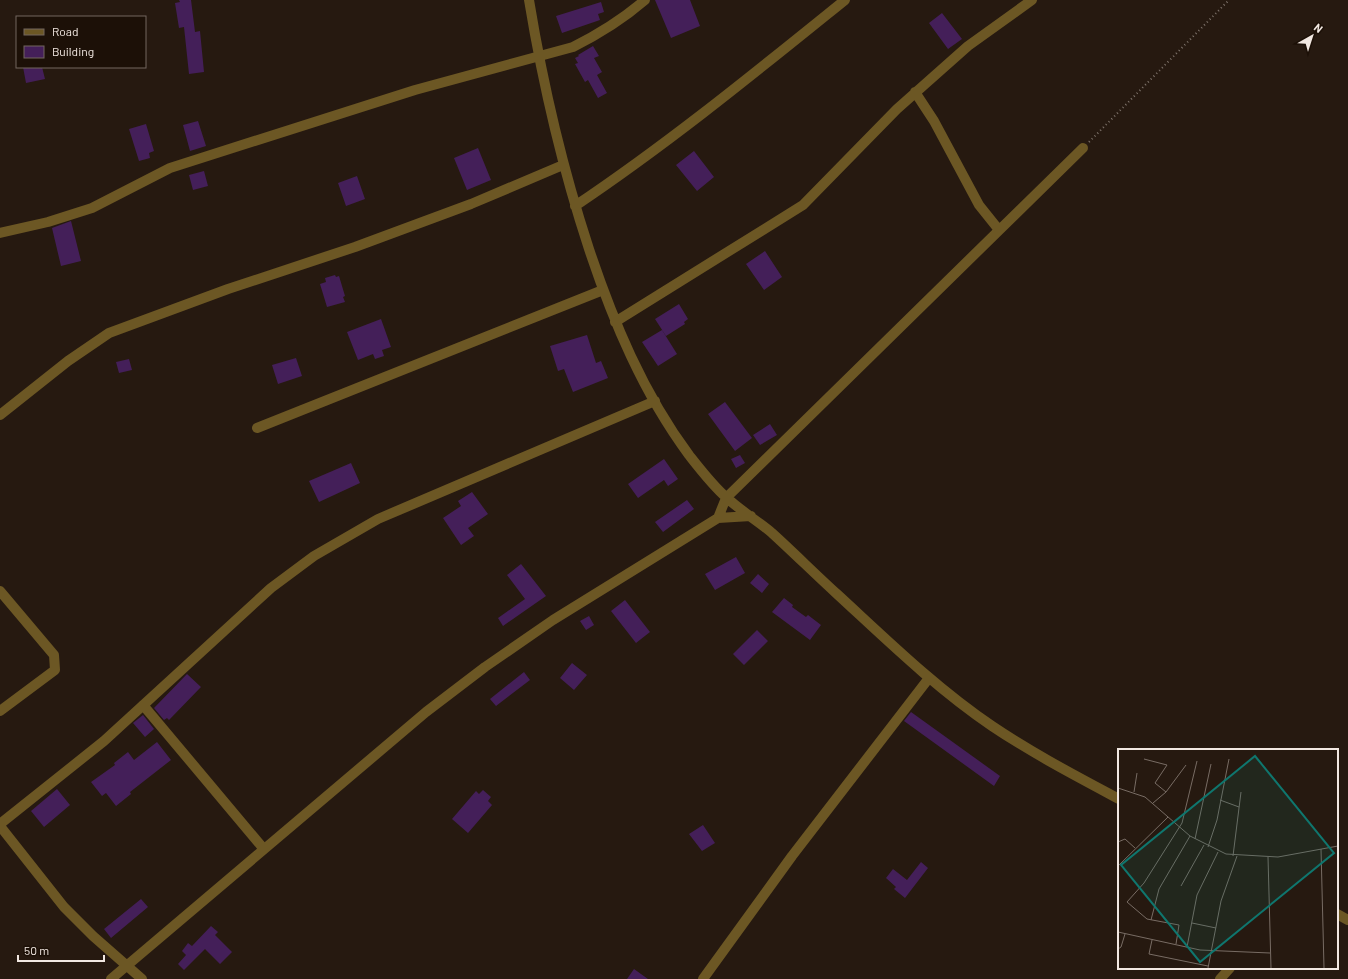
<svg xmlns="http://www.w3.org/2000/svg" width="1348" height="979" font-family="Barlow,sans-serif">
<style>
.building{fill:#441f59}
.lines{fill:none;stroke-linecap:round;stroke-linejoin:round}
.path{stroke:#7f746c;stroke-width:2;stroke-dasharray:1 3;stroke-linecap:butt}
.minor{stroke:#6c5724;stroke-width:10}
.inset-road{fill:none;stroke:#786c64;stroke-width:1}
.view{fill:#0f766e;fill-opacity:0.15;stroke:#0f766e;stroke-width:2}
.inset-edge{fill:none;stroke:#f2e8e2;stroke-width:2}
</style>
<rect width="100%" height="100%" fill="#261910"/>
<path class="building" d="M179 0H191L195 32 200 31 204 72 189 74 184 27 179 28 175 3 180 2Z
M655 0H690L700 26 671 38Z
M601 2 604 12 598 14 600 20 562 33 556 16Z
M942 13 962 39 948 49 929 23Z
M593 46 599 56 594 58 602 72 597 75 607 93 598 98 588 80 585 82 575 64 578 63 575 58 579 56 578 55Z
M23 67H42L45 79 26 83Z
M198 121 206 146 190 151 183 125Z
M146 124 154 151 149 153 150 158 139 161 129 129Z
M478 148 491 180 467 190 454 158Z
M694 151 714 177 697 191 676 165Z
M204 171 208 186 193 190 189 175Z
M357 176 365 199 346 206 338 183Z
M71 221 81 261 61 266 52 228Z
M765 251 782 277 764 290 746 264Z
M335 275 336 277 339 276 345 296 343 297 345 302 327 307 320 284 326 282 325 278Z
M679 304 688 319 684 322 685 324 666 336 655 319Z
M381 319 391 347 382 350 384 356 375 359 373 354 358 360 347 332Z
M662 330 677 354 658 366 642 342Z
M587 335 596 363 601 361 608 378 573 392 564 369 558 371 550 346Z
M296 358 302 376 278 384 272 365Z
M129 359 132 370 119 373 116 362Z
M725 402 752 438 735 451 708 414Z
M770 424 777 435 760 445 753 435Z
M740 455 745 463 736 468 731 459Z
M664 459 678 479 668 486 664 480 638 498 628 484Z
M351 463 360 483 319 502 309 481Z
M472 492 488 514 468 528 474 536 461 545 443 518 461 506 458 501Z
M687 500 694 509 663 532 655 522Z
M736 557 745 573 715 590 705 574Z
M521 564 546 596 503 626 498 618 525 599 507 575Z
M758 574 769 584 762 593 750 583Z
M784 598 793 605 792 607 806 617 808 615 821 625 810 640 772 612Z
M625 600 650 632 636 643 611 611Z
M589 616 594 625 586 630 580 621Z
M757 630 768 641 744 665 733 654Z
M572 663 587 675 574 690 560 678Z
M524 672 530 680 496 706 490 699Z
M187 674 201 687 169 720 167 718 164 720 154 708Z
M911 712 1000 776 994 786 904 721Z
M143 715 154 729 145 737 133 723Z
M157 742 171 760 130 792 131 794 116 806 106 793 102 796 91 782 115 765 114 763 128 752 134 760Z
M57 789 70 805 44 827 31 811Z
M483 790 491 797 488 801 492 805 468 833 452 819 476 791 479 794Z
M703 825 715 843 702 851 689 834Z
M921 862 928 868 905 898 894 889 896 887 886 878 893 869 907 880Z
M141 899 148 907 111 938 104 929Z
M211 926 218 932 215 935 232 952 220 964 205 949 184 970 178 964 186 955 182 951 188 943 192 946Z
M634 969 648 979H627Z"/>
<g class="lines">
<path class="path" d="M1089 142 1229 0"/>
<path class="minor" d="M529 0C543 85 562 167 589 249 613 321 643 393 689 455 700 469 713 486 727 498 741 511 758 521 772 533 794 553 815 574 837 594 887 640 936 688 992 726 1032 753 1076 776 1119 799
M915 92 934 121 979 205 999 230
M575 206C669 143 757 71 845 0
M0 233 48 222 92 208 170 168 415 90 573 47C599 34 623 19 645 0
M615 322 803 205 897 109 968 46 1032 0
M0 415 68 361 109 333 228 289 355 247 471 204 563 165
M257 428 603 290
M718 518 726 498 1083 148
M0 591 54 655 55 670 0 711
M143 705 263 848
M0 824 104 741 271 588 314 556 378 519 655 401
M0 826 64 907 93 936 142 979
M1337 914 1348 920
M111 979 426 712 485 667 553 620 718 518 751 516
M703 979 792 856 929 678
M1220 979 1230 968"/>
</g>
<g transform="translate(1118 749)">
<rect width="220" height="220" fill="#261910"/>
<path class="inset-road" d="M26 10 49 16 37 34 48 43M0 39 27 48 72 87 108 105 160 108 220 97M16 43 19 24M102 51 121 58M35 54 48 43 68 16M77 90 93 15M0 93 7 90 17 99M90 98 99 71 111 10M203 100 206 219M115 107 123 43M150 108 153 219M0 117 50 68M63 137 86 96M33 171 41 140 72 87M74 174 98 179M0 183 82 201 152 204M34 191 31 205 90 217M58 195 61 176 29 170 9 153 26 134 64 74 79 12M69 198 79 146 100 103M0 200 3 198 7 185M90 219 103 152 119 107"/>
<path class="view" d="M137 7 216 104 82 213 3 116Z"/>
<rect width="220" height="220" class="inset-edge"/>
</g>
<rect x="16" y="16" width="130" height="52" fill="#1c1007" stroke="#72665f"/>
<rect x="24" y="29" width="20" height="6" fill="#6c5724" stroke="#72665f"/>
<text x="52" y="36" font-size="12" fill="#f2e8e2">Road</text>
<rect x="24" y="46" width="20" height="12" fill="#441f59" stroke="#72665f"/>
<text x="52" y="56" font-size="12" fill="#f2e8e2">Building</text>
<g transform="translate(1312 36) rotate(39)" stroke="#1c1007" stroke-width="3" paint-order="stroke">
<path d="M0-3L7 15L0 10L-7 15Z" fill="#f2e8e2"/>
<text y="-6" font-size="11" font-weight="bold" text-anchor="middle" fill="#f2e8e2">N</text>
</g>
<path d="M18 955v6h86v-6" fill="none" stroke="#f2e8e2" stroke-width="2"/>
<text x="24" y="955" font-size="12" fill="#f2e8e2" stroke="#1c1007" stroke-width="3" paint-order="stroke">50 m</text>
</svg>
